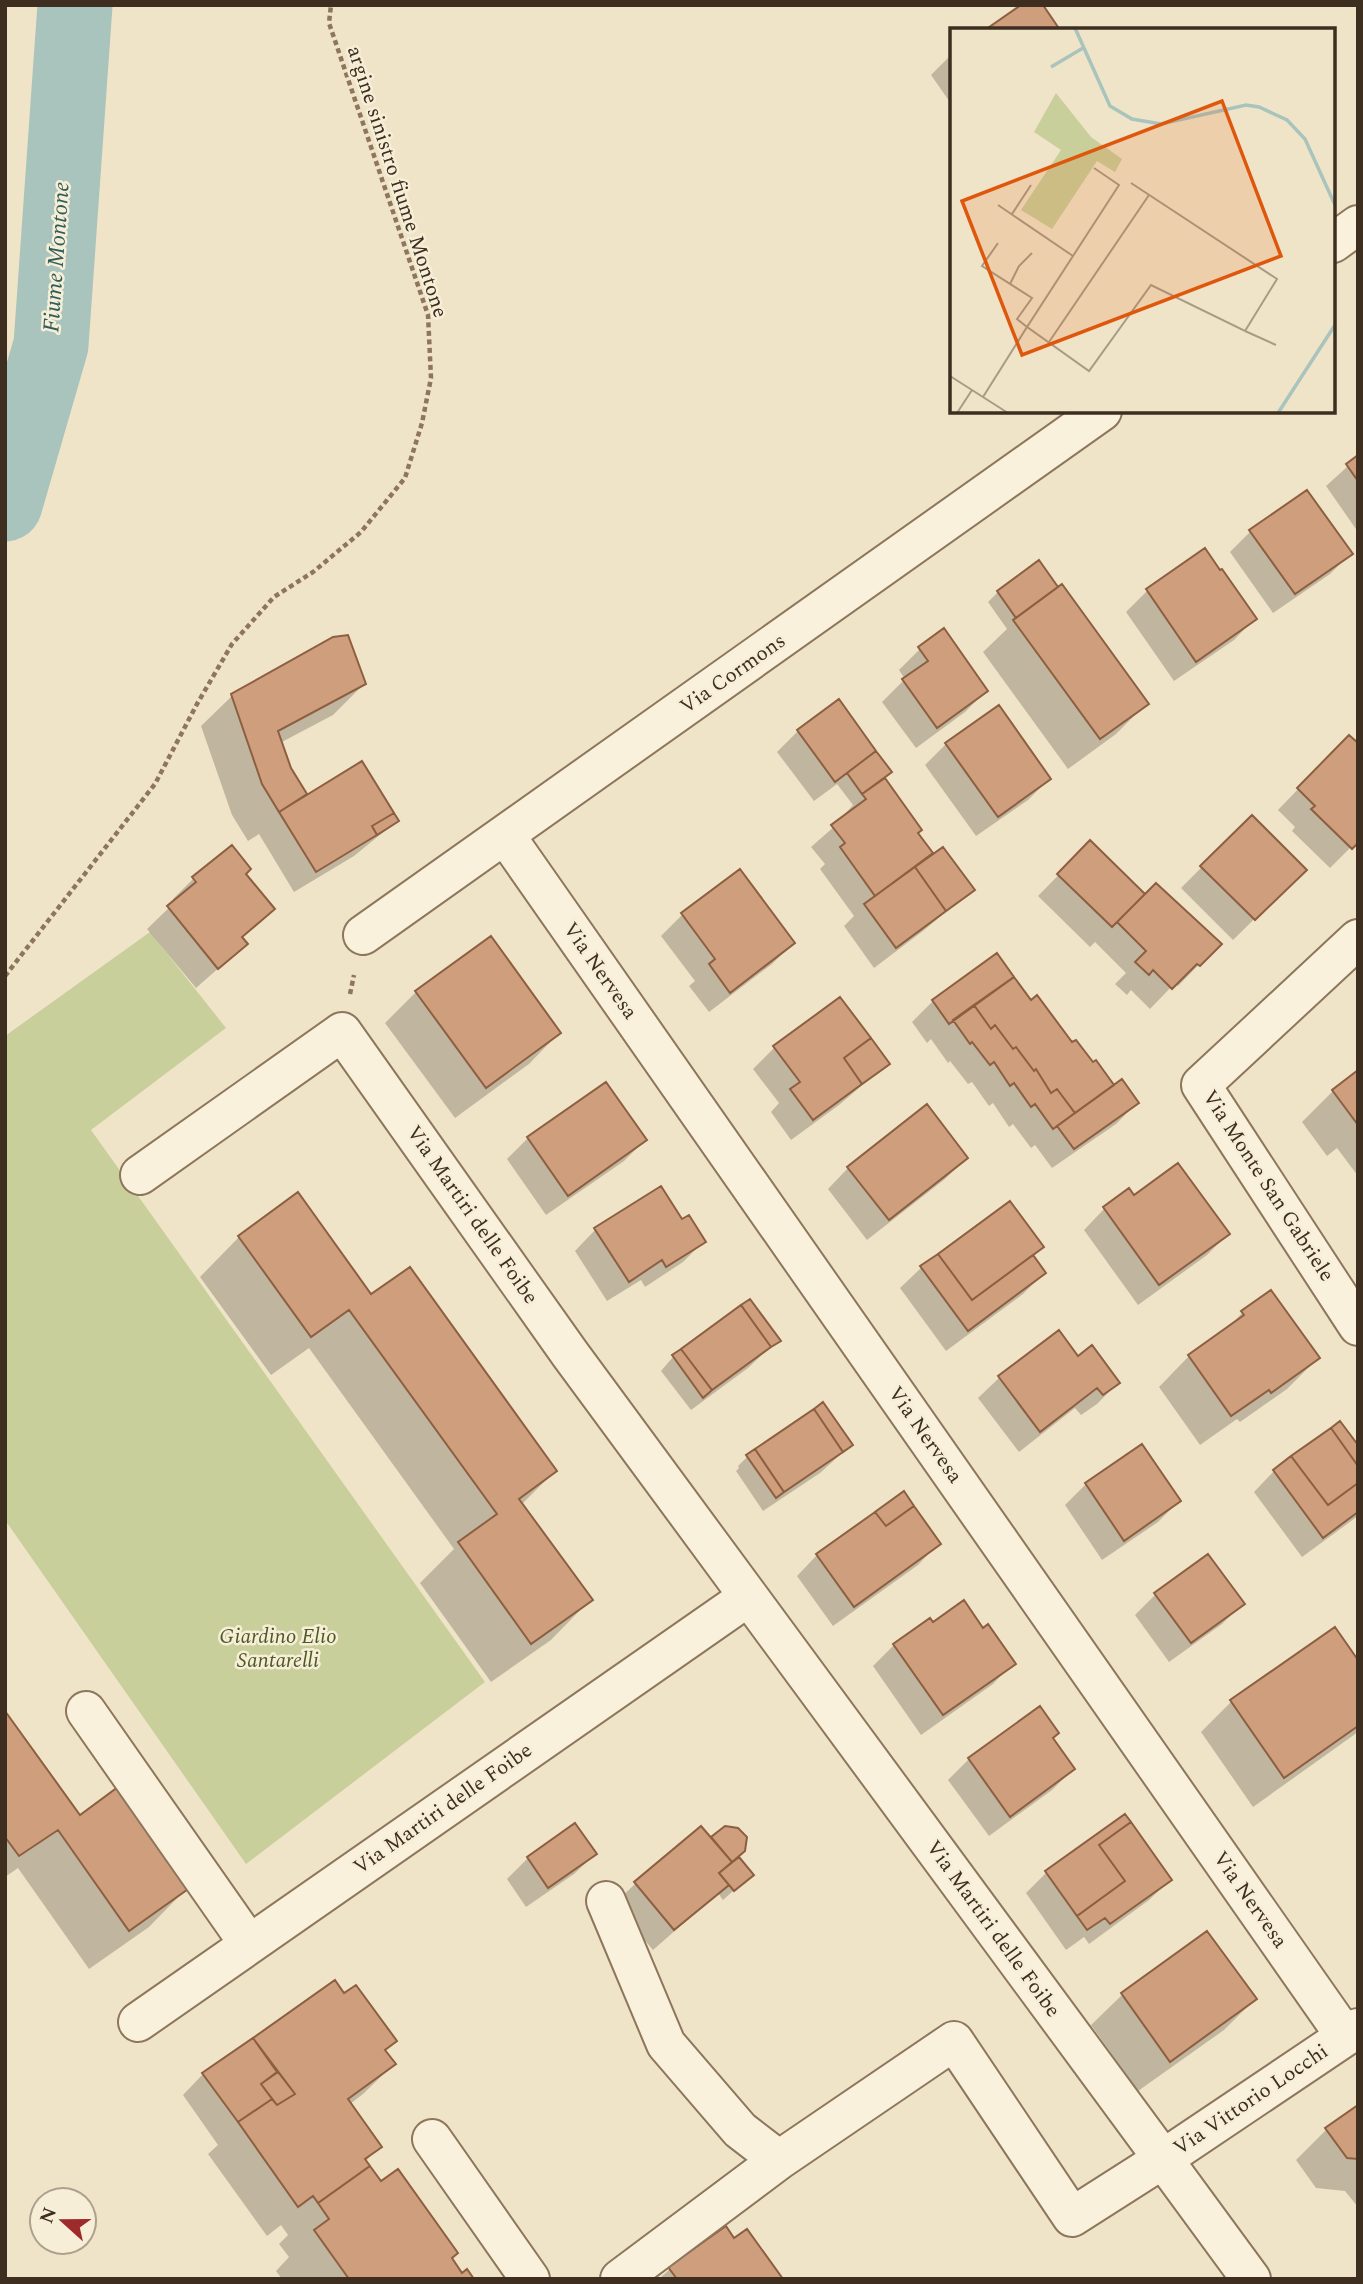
<svg xmlns="http://www.w3.org/2000/svg" width="1363" height="2284" font-family="Spectral,serif">
<style>
.green{fill:#c9cf9b}
.shadow{fill:#0003}
.lines{fill:none;stroke-linecap:round;stroke-linejoin:round}
.river{stroke:#a9c4bc;stroke-width:75}
.building{fill:#cf9f7d;stroke:#8d5f41;stroke-width:2}
.minor-casing{stroke:#8d765c;stroke-width:42}
.path{stroke:#8d765c;stroke-width:4.5;stroke-dasharray:5 3.5;stroke-linecap:butt}
.minor{stroke:#faf1dc;stroke-width:38}
.labels{text-anchor:middle;dominant-baseline:central;stroke-width:5;stroke-linejoin:round;paint-order:stroke}
.street-label{font-size:21px;fill:#3d2e20;stroke:#f7eed8}
.park-label{font-size:21px;font-style:italic;fill:#4d5a26;stroke:#f7eed8}
.water-label{font-size:23px;font-style:italic;fill:#2f5d5a;stroke:#f7eed8}
.inset-river{fill:none;stroke:#a9c4bc;stroke-width:3.5}
.inset-road{fill:none;stroke:#a89b85;stroke-width:2}
.view{fill:#df570d;fill-opacity:0.15;stroke:#df570d;stroke-width:3.5}
.inset-edge{fill:none;stroke:#3d2e20;stroke-width:3.5}
</style>
<rect width="100%" height="100%" fill="#f0e4c8"/>
<path class="green" d="M150 932 226 1028 91 1130 485 1682 246 1864 5 1520V1036Z"/>
<path class="shadow" d="M952 54V105L931 75Z
M1358 457V532L1326 486Z
M1251 531 1350 554 1330 574 1273 613 1230 552Z
M1204 551 1254 619 1234 640 1174 681 1126 612 1147 591Z
M998 592 1146 704 1116 734 1068 769 983 652 1007 629 988 602Z
M920 649 986 691 965 712 916 748 882 702 905 679 899 670Z
M364 684 333 715 280 743 289 768 305 794 299 800 397 821 354 856 294 892 259 834 248 841 232 815 201 726 232 696Z
M839 702 889 772 883 778 920 830 916 834 931 853 923 861 972 890 923 931 874 968 844 926 854 916 820 869 825 864 811 847 844 818 843 816 853 805 837 784 814 801 777 752 798 731Z
M946 744 1049 779 1028 800 976 836 925 765Z
M1328 758 1358 840 1330 868 1292 831 1295 827 1278 810Z
M1252 817 1304 870 1233 940 1181 888Z
M1090 843 1144 896 1219 944 1178 986 1175 983 1150 1009 1131 990 1127 995 1115 984 1126 973 1095 942 1090 947 1038 896Z
M739 872 793 943 772 964 709 1012 689 986 695 981 661 936 682 915Z
M244 874 273 909 241 939 246 944 196 988 147 929 175 902 173 899 193 879Z
M491 938 559 1033 529 1064 455 1118 385 1023 416 992Z
M840 1000 887 1064 839 1105 791 1140 771 1112 779 1103 753 1069 774 1048Z
M933 1001 1030 1002 1114 1088 1137 1103 1116 1124 1052 1168 1035 1145 1031 1148 1013 1124 1009 1127 993 1103 989 1106 972 1082 968 1084 950 1061 948 1063 931 1039 927 1043 912 1022Z
M1358 1072V1176L1337 1148 1327 1156 1302 1122 1333 1091Z
M528 1138 645 1140 624 1161 546 1215 507 1159Z
M966 1158 945 1179 867 1240 828 1189 848 1168Z
M1134 1198 1228 1234 1207 1255 1138 1305 1084 1230 1104 1209Z
M682 1222 704 1241 683 1262 645 1287 641 1280 607 1301 575 1251 595 1230Z
M239 1237 370 1297 555 1471 521 1505 590 1600 551 1640 491 1682 420 1583 454 1549 309 1348 271 1375 200 1277Z
M1042 1247 1032 1257 1044 1273 1023 1294 946 1351 900 1288 921 1268Z
M1242 1313 1318 1358 1287 1389 1240 1422 1237 1419 1200 1445 1159 1387 1189 1356 1222 1334Z
M1059 1332 1077 1359 1118 1383 1097 1404 1081 1415 1075 1408 1019 1452 978 1398 999 1378Z
M778 1340 748 1368 691 1410 661 1371 673 1357Z
M851 1445 820 1473 763 1511 736 1471 739 1468 738 1466 748 1456Z
M1358 1448V1516L1302 1557 1254 1492 1274 1471Z
M1086 1484 1179 1501 1158 1522 1102 1560 1065 1505Z
M938 1544 918 1565 833 1626 797 1576 817 1555Z
M1156 1594 1243 1603 1222 1624 1169 1662 1135 1615Z
M929 1621 932 1625 982 1630 1013 1663 993 1684 921 1735 873 1666 894 1645Z
M1358 1663V1732L1253 1807 1201 1732 1231 1702Z
M5 1714 79 1818 188 1887 149 1927 89 1969 18 1868 5 1877Z
M1051 1739 1073 1769 1052 1790 989 1836 948 1780 969 1759Z
M575 1825 595 1854 574 1874 526 1907 507 1879 528 1858Z
M701 1828 710 1839 725 1828 737 1857 751 1875 723 1900 718 1893 653 1950 614 1904 635 1884Z
M1047 1872 1170 1880 1149 1900 1089 1944 1084 1937 1066 1950 1026 1893Z
M1207 1933 1255 1999 1224 2030 1138 2091 1091 2025 1122 1995Z
M334 1982 344 1995 395 2041 384 2051 394 2064 363 2094 350 2104 380 2146 365 2162 381 2184 450 2258 462 2275 472 2279H282L276 2271 289 2257 279 2244 288 2235 281 2225 267 2236 208 2154 218 2145 183 2095 203 2074Z
M1358 2107V2207L1345 2191 1316 2188 1296 2160 1326 2130Z
M734 2241 781 2279H659L670 2269Z"/>
<g class="lines">
<path class="river" d="M5 504 51 345 75 5"/>
</g>
<path class="building" d="M1021 5H1043L1060 30H985Z
M1358 455V481L1346 464Z
M1307 490 1353 554 1295 594 1249 530Z
M1205 548 1220 570 1222 569 1257 619 1196 662 1146 589Z
M1039 560 1058 587 1016 618 997 591Z
M1062 584 1149 704 1100 739 1013 620Z
M944 628 988 691 937 728 902 679 928 661 918 647Z
M348 635 366 684 278 731 291 768 307 794 279 812 262 784 231 694 333 637Z
M839 699 876 751 835 782 797 730Z
M999 705 1051 779 998 817 945 743Z
M1349 735 1358 743V843L1352 849 1311 809 1315 806 1297 788Z
M876 751 892 772 862 794 847 773Z
M362 761 394 813 372 826 377 835 316 872 279 812Z
M885 778 922 830 918 833 933 853 875 896 840 847 845 843 831 825 866 799 862 794Z
M394 813 399 821 377 835 372 826Z
M1252 815 1307 870 1255 920 1200 866Z
M1090 840 1145 894 1112 927 1057 874Z
M232 845 251 869 246 874 275 909 242 937 248 944 218 969 167 906 196 882 192 877Z
M943 847 975 890 946 911 915 867Z
M915 867 946 911 896 948 864 904Z
M740 869 795 943 730 993 709 964 715 959 681 913Z
M1156 883 1222 944 1200 966 1197 964 1172 989 1153 970 1149 975 1135 962 1146 951 1117 922Z
M491 936 561 1033 486 1088 415 991Z
M997 953 1014 977 949 1024 932 1000Z
M1014 977 1031 1000 1037 995 1072 1042 1076 1040 1093 1062 1096 1060 1114 1085 1075 1113 1057 1089 1051 1093 1036 1069 1034 1071 1016 1047 1013 1049 995 1025 991 1029 974 1005Z
M840 997 871 1038 844 1058 862 1084 813 1120 790 1089 800 1082 773 1046Z
M974 1005 991 1029 995 1025 1013 1049 1016 1047 1034 1071 1036 1069 1051 1093 1057 1089 1075 1113 1053 1129 1035 1104 1031 1107 1014 1083 1010 1086 994 1062 990 1065 972 1042 970 1044 953 1020Z
M871 1038 890 1064 862 1084 844 1058Z
M1358 1070V1125L1332 1090Z
M1122 1079 1139 1103 1074 1149 1057 1126Z
M606 1082 647 1140 568 1196 527 1137Z
M927 1104 968 1158 889 1220 847 1167Z
M1178 1163 1230 1234 1159 1285 1103 1207 1129 1188 1134 1195Z
M661 1186 682 1219 689 1215 706 1242 666 1267 662 1260 629 1282 594 1228Z
M298 1192 371 1294 410 1267 557 1471 519 1499 593 1600 531 1644 458 1542 497 1514 349 1310 311 1337 238 1236Z
M1010 1201 1044 1247 972 1300 938 1254Z
M938 1254 972 1300 1033 1255 1046 1273 968 1331 920 1266Z
M1271 1290 1320 1358 1271 1393 1269 1390 1231 1416 1188 1355 1244 1315 1241 1311Z
M750 1299 781 1341 771 1347 741 1305Z
M741 1305 771 1347 712 1390 681 1349Z
M1059 1330 1078 1356 1092 1345 1120 1383 1103 1395 1097 1388 1040 1432 998 1376Z
M681 1349 712 1390 703 1398 672 1355Z
M823 1402 853 1445 843 1452 814 1409Z
M814 1409 843 1452 784 1492 755 1449Z
M1340 1421 1358 1445V1466L1331 1428Z
M1331 1428 1358 1466V1483L1328 1505 1291 1456Z
M1142 1444 1181 1501 1124 1541 1085 1483Z
M755 1449 784 1492 776 1498 746 1455Z
M1291 1456 1328 1505 1358 1483V1512L1323 1538 1273 1470Z
M904 1491 914 1506 886 1526 875 1512Z
M914 1506 941 1544 854 1607 816 1554 875 1512 886 1526Z
M1208 1554 1245 1604 1191 1643 1154 1593Z
M964 1600 983 1628 988 1624 1016 1664 943 1715 893 1644 930 1618 933 1622Z
M1335 1627 1358 1660V1726L1284 1778 1230 1700Z
M1040 1706 1059 1733 1053 1738 1075 1769 1010 1817 968 1758Z
M5 1711 80 1815 118 1787 191 1887 129 1931 58 1830 19 1856 5 1837Z
M1125 1814 1131 1822 1099 1845 1125 1881 1077 1916 1045 1871Z
M1131 1822 1172 1880 1110 1924 1105 1918 1087 1930 1077 1916 1125 1881 1099 1845Z
M575 1823 597 1854 548 1888 527 1857Z
M701 1826 732 1862 719 1873 729 1885 674 1930 634 1882Z
M725 1826 738 1828 747 1837 745 1851 732 1862 711 1837Z
M739 1857 754 1875 734 1891 719 1873Z
M1207 1931 1257 1999 1170 2062 1121 1993Z
M335 1980 344 1993 356 1985 397 2041 385 2050 396 2064 348 2099 382 2147 365 2159 370 2166 318 2203 313 2196 298 2207 238 2122 272 2099 277 2105 295 2094 253 2038Z
M253 2038 277 2072 261 2084 272 2099 238 2122 202 2073Z
M278 2072 295 2094 277 2105 261 2084Z
M1358 2105V2159L1347 2158 1325 2128Z
M370 2166 381 2181 398 2169 458 2253 452 2258 462 2273 467 2269 474 2279H349L314 2230 329 2219 318 2203Z
M726 2226 734 2238 747 2229 783 2279H677L668 2267Z"/>
<g class="lines">
<defs>
<path id="minor" d="M1333 243 1358 225
M505 835 1345 2036
M363 935 1102 411
M1358 939 1201 1085 1358 1326
M140 1175 342 1032 570 1354 1163 2159 1072 2217 954 2041 779 2160 620 2279
M86 1711 249 1944
M606 1901 666 2044 740 2130 779 2160
M138 2022 748 1597
M432 2139 530 2279
M1251 2279 1163 2159 1358 2028"/>
</defs>
<use href="#minor" class="minor-casing"/>
<path class="path" d="M5 976 155 784 197 704 232 644 274 597 313 572 361 532 405 478 422 423 431 378 428 315 329 23 331 5
M350 994 354 975"/>
<use href="#minor" class="minor"/>
</g>
<g class="labels">
<g class="street-label">
<text transform="translate(397 182) rotate(72)">argine sinistro fiume Montone</text>
<text transform="translate(733 674) rotate(-35)">Via Cormons</text>
<text transform="translate(600 971) rotate(55)">Via Nervesa</text>
<text transform="translate(1268 1186) rotate(57)">Via Monte San Gabriele</text>
<text transform="translate(472 1215) rotate(55)">Via Martiri delle Foibe</text>
<text transform="translate(925 1435) rotate(55)">Via Nervesa</text>
<text transform="translate(443 1809) rotate(-35)">Via Martiri delle Foibe</text>
<text transform="translate(1250 1900) rotate(55)">Via Nervesa</text>
<text transform="translate(993 1929) rotate(54)">Via Martiri delle Foibe</text>
<text transform="translate(1251 2100) rotate(-34)">Via Vittorio Locchi</text>
</g>
<g class="park-label">
<text x="278" y="1637">Giardino Elio<tspan x="278" dy="24">Santarelli</tspan></text>
</g>
<g class="water-label">
<text transform="translate(57 257) rotate(-86)">Fiume Montone</text>
</g>
</g>
<g transform="translate(950 28)">
<rect width="385" height="385" fill="#f0e4c8"/>
<path d="M106 65 141 109 172 131 165 144 147 133 102 201 71 182 111 122 84 104Z" fill="#c9cf9b"/>
<path class="inset-river" d="M125 0 160 78 182 91 211 96 296 77 309 79 337 92 355 111 385 177M101 39 133 20M328 385 385 297"/>
<path class="inset-road" d="M48 177 123 228M62 186 81 157M48 215 32 238 82 270 67 291 77 299 169 157 144 140M60 256 69 238 82 225M295 303 326 317M99 314 199 167M0 348 58 385M33 369 77 299 139 343 201 257 295 303 327 251 181 155M7 385 22 362"/>
<path class="view" d="M272 73 331 228 72 327 12 173Z"/>
<rect width="385" height="385" class="inset-edge"/>
</g>
<rect width="1363" height="2284" fill="none" stroke="#3d2e20" stroke-width="14"/>
<g transform="translate(63 2221) rotate(291)"><circle r="33" fill="#f7eed8" stroke="#ada18e" stroke-width="2"/>
<path d="M0-5L12 26L0 18L-12 26Z" fill="#9e2a2b"/>
<text y="-10" font-size="19" font-weight="bold" text-anchor="middle" fill="#3d2e20">N</text>
</g>
</svg>
